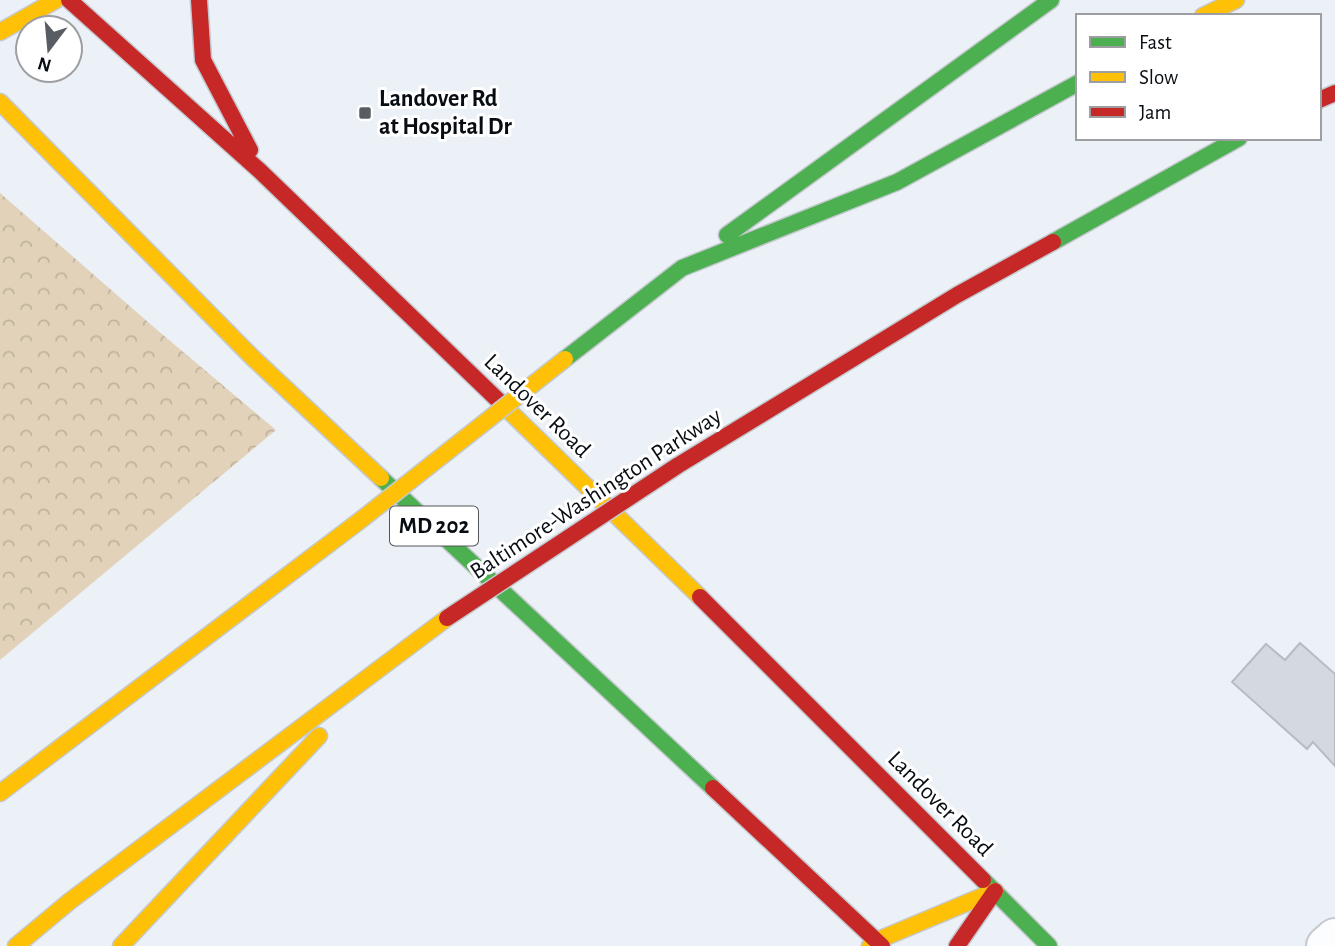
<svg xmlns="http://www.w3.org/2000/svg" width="1335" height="946" font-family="'Alegreya Sans',sans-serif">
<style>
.forest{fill:url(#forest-crowns)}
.building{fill:#d4d9df;stroke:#b7bcc2;stroke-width:2}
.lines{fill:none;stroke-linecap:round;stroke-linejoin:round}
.street-casing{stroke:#c4c9cf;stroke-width:42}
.fast-casing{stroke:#c4c9cf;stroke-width:19}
.slow-casing{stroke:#c4c9cf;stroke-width:19}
.jam-casing{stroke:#c4c9cf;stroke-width:19}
.street{stroke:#fcfdfe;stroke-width:38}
.fast{stroke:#4caf50;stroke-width:16}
.slow{stroke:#ffc107;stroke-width:16}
.jam{stroke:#c62828;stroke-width:16}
.slow-bridge-casing{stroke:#c4c9cf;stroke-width:19;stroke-linecap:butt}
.jam-bridge-casing{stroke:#c4c9cf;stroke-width:19;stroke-linecap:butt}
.slow-bridge{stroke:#ffc107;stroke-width:16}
.jam-bridge{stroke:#c62828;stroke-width:16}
.poi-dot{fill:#585d63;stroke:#fff;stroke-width:2.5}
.labels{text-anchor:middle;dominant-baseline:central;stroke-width:6;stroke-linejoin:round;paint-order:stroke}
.shield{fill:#fff;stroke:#52565a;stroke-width:2}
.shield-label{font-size:23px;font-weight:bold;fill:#080d13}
.poi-label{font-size:24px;font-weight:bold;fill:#080d13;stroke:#fff;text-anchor:start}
.street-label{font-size:24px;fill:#080d13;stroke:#fff}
</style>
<defs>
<pattern id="forest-crowns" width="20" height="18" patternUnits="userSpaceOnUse" patternTransform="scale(1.75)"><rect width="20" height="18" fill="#e1d2b9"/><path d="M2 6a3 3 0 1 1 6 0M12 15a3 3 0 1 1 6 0" fill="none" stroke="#c0b39e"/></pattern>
</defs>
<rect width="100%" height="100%" fill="#ecf1f7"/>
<path class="forest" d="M0 193 156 329 276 430 0 660Z"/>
<path class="building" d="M1300 643 1335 674V766L1313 742 1307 749 1232 682 1266 644 1285 660Z"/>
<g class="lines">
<defs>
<path id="street" d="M1326 946 1335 938"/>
<path id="fast" d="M727 235 1051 0
M1053 242 1239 138
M565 359 682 268 897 182 1078 83
M381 478 713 788
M983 880 1049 946"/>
<path id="slow" d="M1203 16 1236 0
M0 32 56 0
M0 102 252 357 381 478
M504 406 700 597
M0 793 362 519
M16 946 70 901 447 618
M121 946 319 736
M870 946 876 941 995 891"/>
<path id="jam" d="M69 0 260 171 504 406
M199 0 203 60 250 150
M1319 100 1335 93
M677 466 957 295 1053 242
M700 597 983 880
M713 788 882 946
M957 946 995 891"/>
</defs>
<use href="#street" class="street-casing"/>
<use href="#fast" class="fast-casing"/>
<use href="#slow" class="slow-casing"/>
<use href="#jam" class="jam-casing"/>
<use href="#street" class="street"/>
<use href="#fast" class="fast"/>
<use href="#slow" class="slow"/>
<use href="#jam" class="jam"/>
<defs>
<path id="slow-bridge" d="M362 519 565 359"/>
<path id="jam-bridge" d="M447 618 677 466"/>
</defs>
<use href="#slow-bridge" class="slow-bridge-casing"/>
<use href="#jam-bridge" class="jam-bridge-casing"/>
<use href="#slow-bridge" class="slow-bridge"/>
<use href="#jam-bridge" class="jam-bridge"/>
</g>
<rect class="poi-dot" x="358" y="106" width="14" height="14" rx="3.5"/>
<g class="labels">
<rect class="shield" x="390" y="506.5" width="88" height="39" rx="5"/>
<g class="shield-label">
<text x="434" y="526">MD 202</text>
</g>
<g class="poi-label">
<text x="379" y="99">Landover Rd<tspan x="379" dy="28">at Hospital Dr</tspan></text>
</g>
<g class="street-label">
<text transform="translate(537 406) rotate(44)">Landover Road</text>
<text transform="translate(596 494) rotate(-33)">Baltimore-Washington Parkway</text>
<text transform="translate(940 804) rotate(45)">Landover Road</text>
</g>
</g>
<rect x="1076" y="14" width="245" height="126" fill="#ffffff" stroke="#9c9ea1" stroke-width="2"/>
<rect x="1090" y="37" width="35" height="10" fill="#4caf50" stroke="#9c9ea1" stroke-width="2"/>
<text x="1139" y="49" font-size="21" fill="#080d13">Fast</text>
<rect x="1090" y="72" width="35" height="10" fill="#ffc107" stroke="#9c9ea1" stroke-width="2"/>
<text x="1139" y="84" font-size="21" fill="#080d13">Slow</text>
<rect x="1090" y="107" width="35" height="10" fill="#c62828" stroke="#9c9ea1" stroke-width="2"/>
<text x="1139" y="119" font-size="21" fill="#080d13">Jam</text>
<g transform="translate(49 49) rotate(196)"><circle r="33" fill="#ffffff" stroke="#9c9ea1" stroke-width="2"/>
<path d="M0-5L12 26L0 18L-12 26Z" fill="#585d63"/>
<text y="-10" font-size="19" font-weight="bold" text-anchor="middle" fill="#080d13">N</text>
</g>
</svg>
